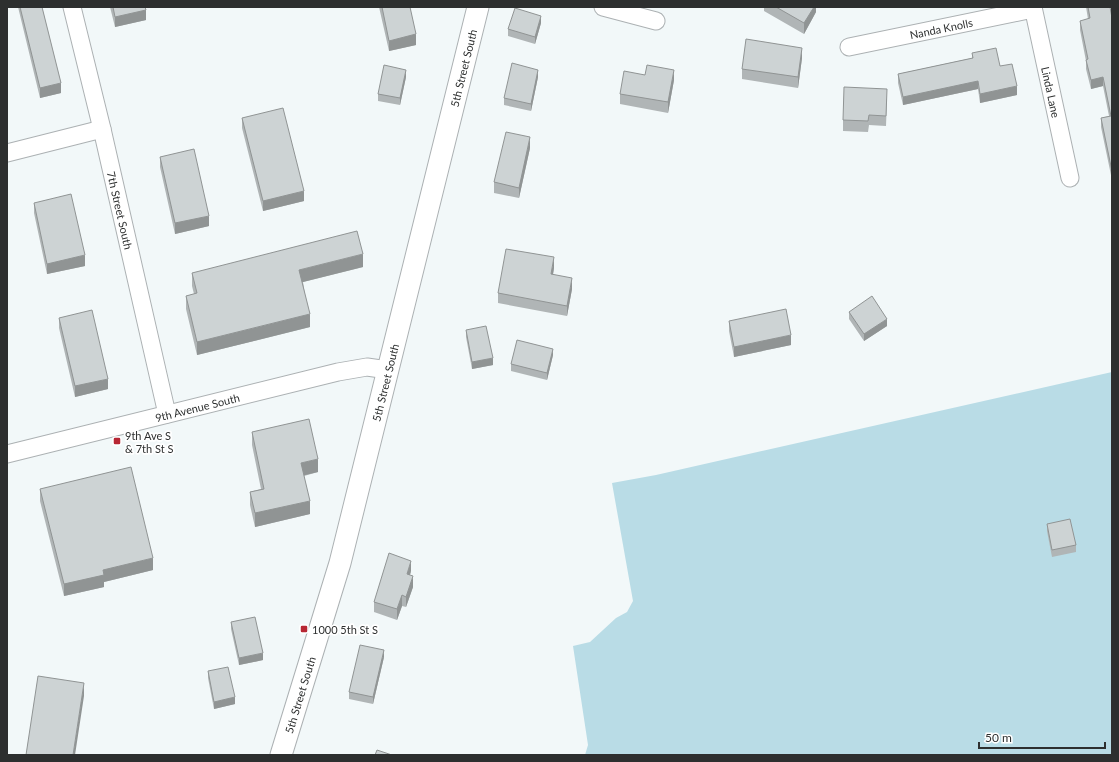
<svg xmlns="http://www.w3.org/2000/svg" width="1119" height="762" font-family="Lato,sans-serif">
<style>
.green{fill:#b9dce6}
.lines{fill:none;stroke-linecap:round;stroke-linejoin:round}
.minor-casing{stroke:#acb1b3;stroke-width:19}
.tertiary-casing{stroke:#acb1b3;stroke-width:23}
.minor{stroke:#fff;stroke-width:17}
.tertiary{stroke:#fff;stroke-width:21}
.wall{fill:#b0b5b6}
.shaded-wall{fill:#909494}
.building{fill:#cdd3d4;stroke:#909494}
.poi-dot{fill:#b72633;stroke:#fff;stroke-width:1.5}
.labels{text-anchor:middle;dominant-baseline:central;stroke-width:3.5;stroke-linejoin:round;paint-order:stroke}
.street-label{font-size:11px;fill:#2d2f2f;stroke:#fff}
.poi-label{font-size:11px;fill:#2d2f2f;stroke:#fff;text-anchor:start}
</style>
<rect width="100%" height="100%" fill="#f2f8f9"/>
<path class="green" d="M1112 372V755H585L588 745 573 646 590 642 616 618 627 612 633 601 612 483 656 475Z"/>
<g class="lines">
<defs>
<g id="minor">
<path id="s1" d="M72 7 102 129 167 414"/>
<path d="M603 7 656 21"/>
<path id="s2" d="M1033 7 1070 178"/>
<path id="s3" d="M849 47 1033 9"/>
<path d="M7 153 102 129"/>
<path id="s4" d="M7 454 338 372 367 367 388 370"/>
</g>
<g id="tertiary">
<path id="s5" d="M281 755 340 563 478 7"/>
</g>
</defs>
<use href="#minor" class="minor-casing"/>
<use href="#tertiary" class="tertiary-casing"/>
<use href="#minor" class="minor"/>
<use href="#tertiary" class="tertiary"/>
</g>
<path class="wall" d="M18 7H42L61 93 40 98Z
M110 7H145L146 20 115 27Z
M379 7H410L416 45 389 51Z
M764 7H816V12L804 34 764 11Z
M1086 7H1110L1112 18V180L1101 127V118L1109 116 1103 86 1091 89 1086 69V61L1080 30V21L1088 19Z
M541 23 535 44 508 36V29Z
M972 53 1000 66 1017 95 980 103 978 89 903 105 898 83V74L972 58Z
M802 58 798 88 742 79V69Z
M406 77 400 105 378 101V94Z
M538 77 531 111 504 105V98Z
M674 80 668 113 620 104V94Z
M887 99 886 126 869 125 868 132 843 131V120Z
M242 118 304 201 263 211 242 128Z
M530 148 519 198 494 193V182Z
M160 157 209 226 175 234 160 167Z
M34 203 85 266 47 274 34 213Z
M363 267 303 282 310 327 197 355 186 309V296L194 294 192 286V273Z
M554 268 553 275 572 289 567 316 498 303V293Z
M849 312 887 326 864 341 849 319Z
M59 318 108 389 75 397 59 328Z
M729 321 791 345 734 357 729 331Z
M466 330 493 365 472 369 466 337Z
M553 355 547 380 511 371V364Z
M252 432 318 472 304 476 310 514 255 527 250 505V492L261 489 252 445Z
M40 489 153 570 104 582V587L64 596 40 501Z
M1047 524 1076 545V552L1052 557 1047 531Z
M411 571 410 575 413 587 406 607 402 606 397 620 374 612V602Z
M231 622 263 660 239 665 231 629Z
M384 657 373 704 349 699V692Z
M208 671 235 704 214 709 208 678Z"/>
<path class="shaded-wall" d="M814 7H816V12L804 34V23Z
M146 10V20L115 27V17Z
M541 16V23L535 44V37Z
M416 34V45L389 51V41Z
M802 48V58L798 88V77Z
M406 70V77L400 105V98Z
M538 70V77L531 111V104Z
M674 70V80L668 113V102Z
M1103 77V86L1091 89V80Z
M978 81V89L903 105V97Z
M61 83V93L40 98V88Z
M1017 86V95L980 103V94Z
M530 137V148L519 198V188Z
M304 191V201L263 211V201Z
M209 216V226L175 234V223Z
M363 254V267L299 283V270Z
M85 255V266L47 274V264Z
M554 257V268L551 285V274Z
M572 278V289L567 316V306Z
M310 314V327L197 355V342Z
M887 319V326L864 341V334Z
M791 335V345L734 357V347Z
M553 349V355L547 380V373Z
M493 358V365L472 369V362Z
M108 379V389L75 397V386Z
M318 459V472L301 476V463Z
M310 501V514L255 527V513Z
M153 558V570L104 582V587L64 596V584L103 570Z
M411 561V571L407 585V574Z
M413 576V587L406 607V597Z
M402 595V606L397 620V609Z
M384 650V657L373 704V697Z
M263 653V660L239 665V658Z
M84 683V696L75 755H73Z
M235 697V704L214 709V702Z"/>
<path class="building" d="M20 7H42L61 83 40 88Z
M113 7H145L146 10 115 17Z
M382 7H410L416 34 389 41Z
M776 7H814L804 23Z
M1088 7H1110L1112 18V171L1101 118 1111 116 1103 77 1091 80 1086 60 1088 59 1080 21 1090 18Z
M515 8 541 16 535 37 508 29Z
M746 39 802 48 798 77 742 69Z
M996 48 1000 66 1012 64 1017 86 980 94 978 81 903 97 898 74 973 58 972 53Z
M512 63 538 70 531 104 504 98Z
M384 65 406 70 400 98 378 94Z
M647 65 674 70 668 102 620 94 624 71 645 75Z
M844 87 887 89 886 116 869 115 868 121 843 120Z
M283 108 304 191 263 201 242 118Z
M506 132 530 137 519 188 494 182Z
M194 149 209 216 175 223 160 157Z
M71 194 85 255 47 264 34 203Z
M357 231 363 254 299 270 310 314 197 342 186 296 197 293 192 273Z
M506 249 554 257 551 274 572 278 567 306 498 293Z
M872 296 887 319 864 334 849 312Z
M786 309 791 335 734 347 729 321Z
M92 310 108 379 75 386 59 318Z
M486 326 493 358 472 362 466 330Z
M517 340 553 349 547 373 511 364Z
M309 419 318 459 301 463 310 501 255 513 250 492 264 489 252 432Z
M131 467 153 558 103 570 104 575 64 584 40 489Z
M1070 519 1076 545 1052 550 1047 524Z
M389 553 411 561 407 574 413 576 406 597 402 595 397 609 374 602Z
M255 617 263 653 239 658 231 622Z
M360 645 384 650 373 697 349 692Z
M228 667 235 697 214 702 208 671Z
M38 676 84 683 73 755H26Z
M377 750 392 755H375Z"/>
<g class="poi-dot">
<rect x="113" y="437" width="8" height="8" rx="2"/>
<rect x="300" y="625" width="8" height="8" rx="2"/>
</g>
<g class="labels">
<g class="street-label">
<text stroke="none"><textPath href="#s3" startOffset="94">Nanda Knolls</textPath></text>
<text stroke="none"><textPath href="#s5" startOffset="711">5th Street South</textPath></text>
<text stroke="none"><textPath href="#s2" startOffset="87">Linda Lane</textPath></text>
<text stroke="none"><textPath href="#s1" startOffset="209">7th Street South</textPath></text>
<text stroke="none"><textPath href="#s5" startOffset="387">5th Street South</textPath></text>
<text stroke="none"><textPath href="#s4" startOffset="196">9th Avenue South</textPath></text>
<text stroke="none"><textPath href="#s5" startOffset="63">5th Street South</textPath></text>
</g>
<g class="poi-label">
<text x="125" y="435">9th Ave S<tspan x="125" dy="13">&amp; 7th St S</tspan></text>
<text x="312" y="629">1000 5th St S</text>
</g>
</g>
<rect width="1119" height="762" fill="none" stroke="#2d2f2f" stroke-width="16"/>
<path d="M979 742v6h126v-6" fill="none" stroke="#2d2f2f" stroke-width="2"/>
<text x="985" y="742" font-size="12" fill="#2d2f2f" stroke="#ffffff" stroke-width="3" paint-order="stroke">50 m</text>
</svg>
